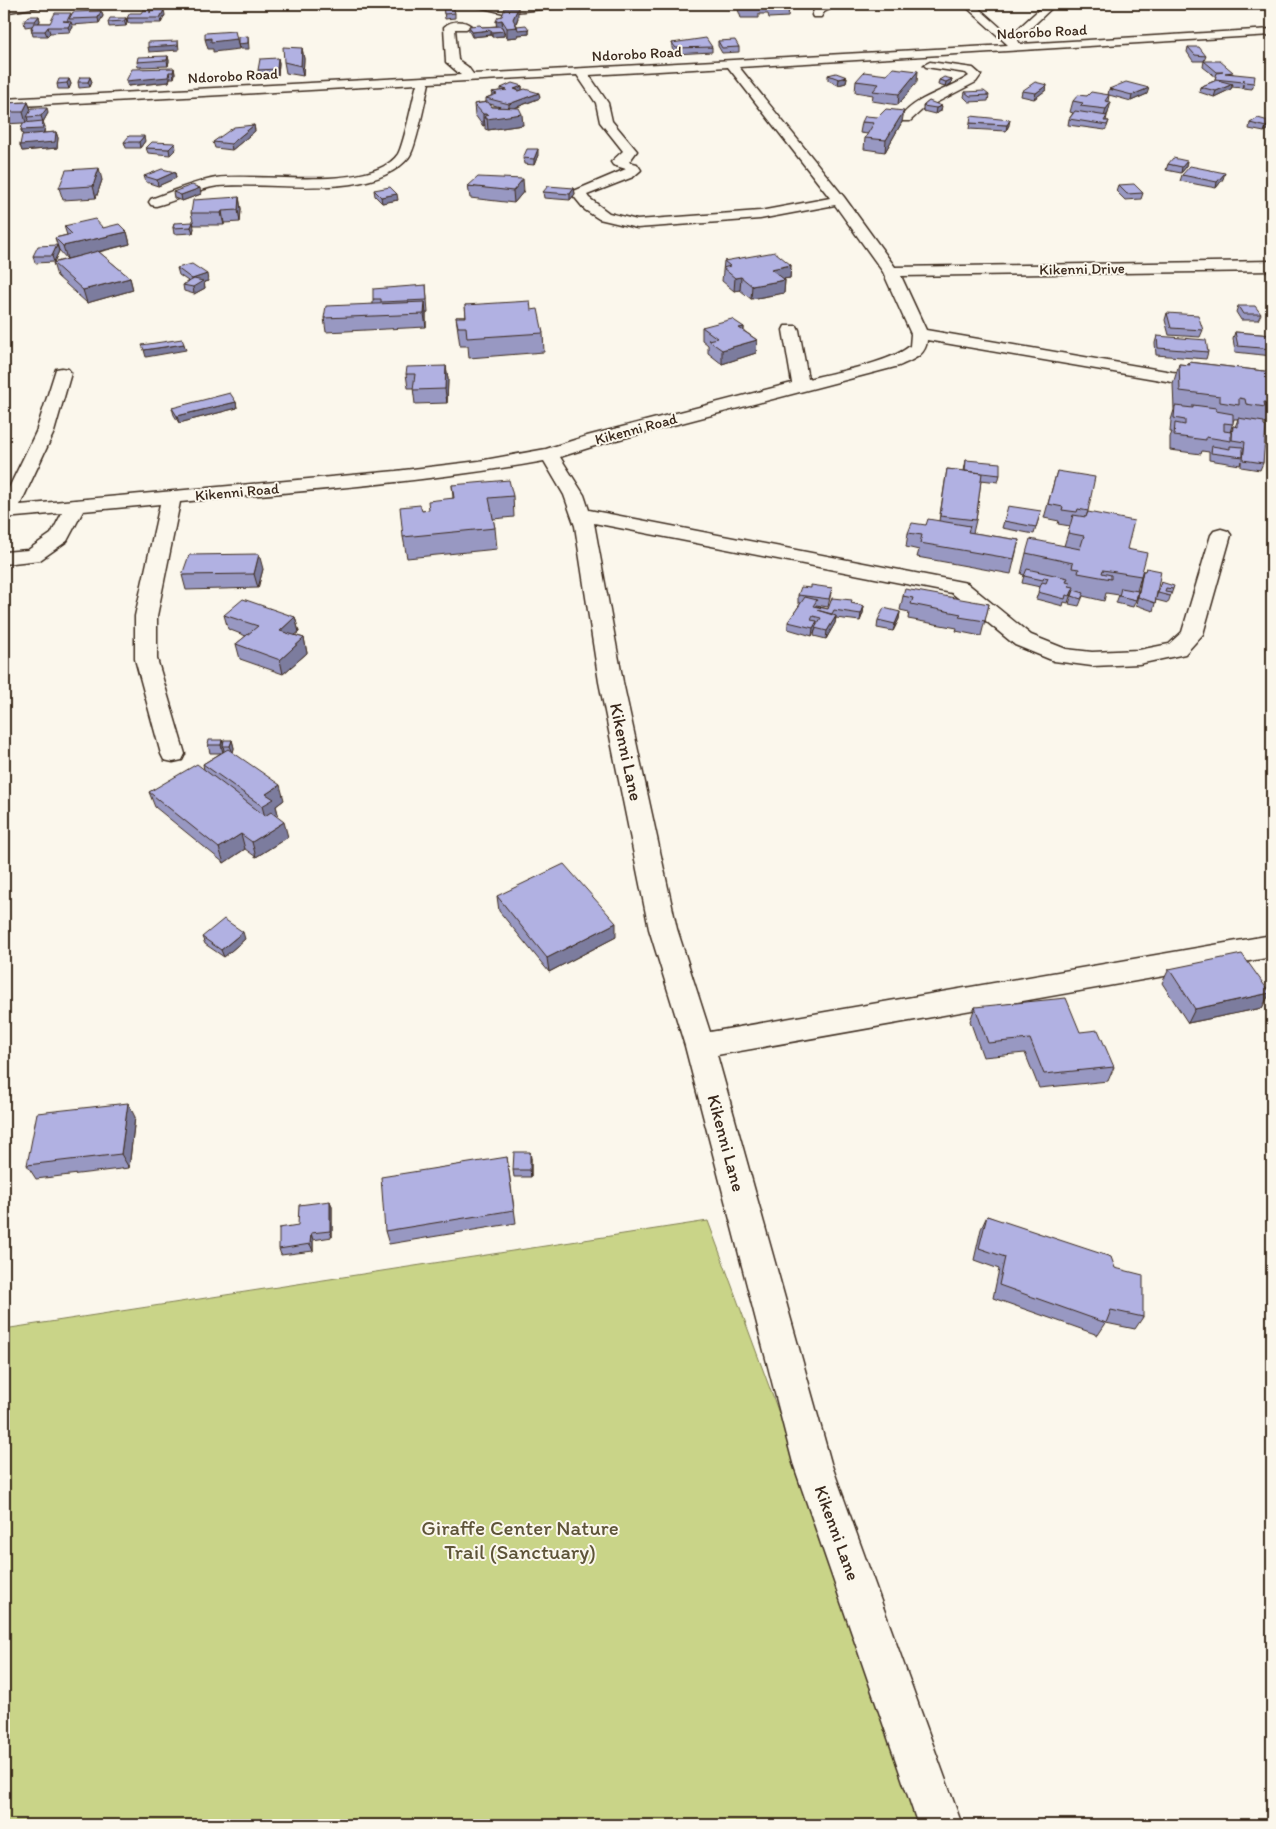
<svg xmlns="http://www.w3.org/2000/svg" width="1276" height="1829" font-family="Itim,sans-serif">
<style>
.green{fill:#c9d488;stroke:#827f53}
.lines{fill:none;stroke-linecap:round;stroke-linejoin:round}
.minor-casing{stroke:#3b2a1e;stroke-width:3}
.minor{fill:#fbf7ec;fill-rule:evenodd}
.wall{fill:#9898c2;stroke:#3b2a1e;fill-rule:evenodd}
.shaded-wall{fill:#7c7c9e;stroke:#3b2a1e}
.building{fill:#b1b1e2;stroke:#3b2a1e}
.labels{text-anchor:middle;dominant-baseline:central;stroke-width:4;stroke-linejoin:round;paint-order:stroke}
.far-street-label{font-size:15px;fill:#3b2a1e;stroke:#fbf7ec}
.street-label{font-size:18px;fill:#3b2a1e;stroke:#fbf7ec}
.near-park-label{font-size:21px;fill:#5e5438;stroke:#fbf7ec}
</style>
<rect width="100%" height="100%" fill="#fbf7ec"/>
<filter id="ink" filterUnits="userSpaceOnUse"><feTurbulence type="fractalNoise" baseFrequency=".02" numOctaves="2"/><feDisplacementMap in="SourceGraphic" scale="10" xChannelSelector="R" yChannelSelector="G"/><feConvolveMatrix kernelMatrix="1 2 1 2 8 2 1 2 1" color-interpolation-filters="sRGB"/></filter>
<g filter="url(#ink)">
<path class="green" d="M708 1221 931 1825H4V1329Z"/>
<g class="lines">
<defs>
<path id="minor" d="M21 4H42L37 7 4 13V7Z
M474 4C485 3 495 7 506 7 526 7 546 3 566 4L561 7 504 13 475 6Z
M826 4H840L824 12 821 17H813L812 15 815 8Z
M963 4H974L1010 36 1045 4H1056L1017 41 1021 44 1272 29V35L739 67 844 197 895 267 1272 261V271L901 276 926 330 1172 372 1254 382 1272 380V390L1254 392 1172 382 927 340C926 356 912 360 899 366L601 444 560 457 584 495 589 510 967 583 1031 635 1066 649 1092 652 1139 650 1169 644 1182 632 1211 535 1214 531 1221 529 1228 531 1231 535 1203 634 1185 654 1139 664 1092 666 1054 661 1015 645 952 593 594 523 623 682 677 929 710 1032 1272 935V957L717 1055 831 1463 962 1825H918L793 1463 685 1046 649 929 599 682 575 526 564 495 544 461C423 483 302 491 180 502L157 616V659L185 754 182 760 173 762 164 760 161 754 135 659V616L160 504 83 511 67 541 40 560 4 564V552L28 550 51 534 62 513 4 518V498L36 432 56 369 62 368 68 369 71 373 54 432 20 505 396 471 479 461 546 449 587 436 792 383 783 330 785 326H797L799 330 808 379C835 372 890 363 910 346L911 334 883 272 835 205 760 219 637 228 599 219 585 210 572 194 574 191 626 169 613 165 611 162 623 151 600 122 596 103 577 75 429 83C426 97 416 149 409 157 373 202 270 181 218 186 196 189 177 201 156 206L151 205 149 202 151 199C172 191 194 182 216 178 258 172 371 193 398 154 404 144 413 98 417 84L4 107V99L461 75 446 62 444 27C451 20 464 20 471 26L466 29H455L458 60 468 67 473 74 1008 45ZM728 67 830 198 760 211 637 220 609 213 589 198 587 195 633 177 641 170 637 164 629 162 637 151 612 121 608 103 589 75Z
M930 62 973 68 981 75 976 82 922 110 910 121H902L900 118C916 96 947 91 969 76L966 73 926 67 924 65Z"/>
</defs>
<use href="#minor" class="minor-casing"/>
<use href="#minor" class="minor"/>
</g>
<path class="wall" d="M195 4H233L230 5 222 4 216 7 195 6Z
M736 4H787L789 7 788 17 769 18 768 14H759V18H741Z
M871 4H889L888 8 872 7Z
M443 6 455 13V18L445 19Z
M101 11 103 16 99 23 72 25 73 27 70 32 50 33 47 36H33L31 28 32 26 25 27 24 21 39 16 40 21 39 23H50L72 14Z
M165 15 161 23H128L127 18Z
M126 18 127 23 126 26 109 27 108 22Z
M518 18 516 24 517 26 529 29V34L518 35V37L507 38 504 32V36L492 37 491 35 472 37 469 31V26L482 27 497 26 496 21Z
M718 41 739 47V52L722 53 718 46Z
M672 43 712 47V52L675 54 672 48Z
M1188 47 1206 56 1204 61H1193L1187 52Z
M302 48 304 59 303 76 286 73 284 62Z
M168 56 169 61 168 66 138 67 137 62Z
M278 58 279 63 278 75H259L258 70Z
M1204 61 1254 83 1252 89 1243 88V84L1242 88 1232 87 1231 89 1214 97 1199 92 1200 87 1214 81 1216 77 1203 67Z
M174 68 175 74 174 78H170L169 82 128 86 126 81Z
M828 75 847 77 846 83 838 85 828 80Z
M90 77 92 82 90 87 79 88 78 82Z
M69 79 71 84 69 89H58L57 84Z
M952 79 951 84 945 87 938 85 939 80Z
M856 81 917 82 898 105 872 101 873 95 855 92Z
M1047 85 1046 90 1034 99 1021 96 1022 91Z
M522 86V90L540 98 515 108 523 125 488 130 485 129V125L483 126 475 115 474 104 486 102V98L493 95 492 92 501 91V88ZM490 104 500 107H492Z
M1109 89 1147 94 1131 101 1109 95 1108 102V113L1107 116 1106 121H1109L1107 127 1105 130 1068 125 1069 119 1073 113 1070 112 1073 101 1087 96 1108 95Z
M965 92 989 95 988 101 969 102 964 97Z
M929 101 941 111 935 114 923 111V106Z
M28 102 31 110 48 113 43 122 45 127 44 133 56 132 58 138 57 148 22 151 20 145 23 135 21 130 23 123 4 124V103Z
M862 122H902L885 152 864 149 865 138 868 134 860 133Z
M1272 122 1271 128 1264 132 1249 129 1250 123Z
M970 123 1009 125 1006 131 969 129Z
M254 125 255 131 232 150 215 148 213 142Z
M145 141 140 148H126L124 142Z
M146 148 176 149 170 155 148 153Z
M538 155 534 165 524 164 523 158Z
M1168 164 1186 167 1181 173 1166 170Z
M175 172 176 178 158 186 146 182 144 176Z
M1182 175 1223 179 1216 188 1180 181Z
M102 180 96 198 63 200 59 188Z
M1118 185 1143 193 1141 199 1125 200 1116 191Z
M468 186 524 191 514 203 470 198Z
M574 188 575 194 570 200 544 198 543 192Z
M374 190 398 200 382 203 375 196Z
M173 192 201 194 182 201 174 198Z
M239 197 241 209 240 222 224 223V225H194L191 213Z
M174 223 194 228 193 233 174 234 173 228Z
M64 226 103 228 127 232 130 244 99 252 130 278 133 290 87 303 57 276 53 263 67 259 59 250 55 238 67 235Z
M59 251 54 262 35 263 33 256Z
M724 261 791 265 790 278 783 279 785 280 784 293 751 299 740 290 734 291 722 281Z
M177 268 208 281 204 282 205 288 194 294 184 291 183 285 188 281 179 275Z
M426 285 428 313H426V327L326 332 324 318 373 304V299Z
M465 305 531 310 543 333 544 352 469 358 468 346H460L456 317H466Z
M1238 306 1261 314 1258 320H1241L1236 312Z
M1167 313 1203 330 1200 337 1169 335 1165 320Z
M702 327H744V331L757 340 756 353 722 364 708 353V345L702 340Z
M1235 332 1272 335V356L1235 352 1233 338Z
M1157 336 1208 352 1206 359 1156 355 1155 343Z
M1189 362 1272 372V424L1264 423 1263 463 1260 470 1241 467V461L1240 465 1209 460V452L1202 451 1201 454 1170 450V437L1172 432H1170L1171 420 1174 410 1173 384 1179 364 1188 365ZM1234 419H1238L1235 427 1233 426 1231 432H1230Z
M446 366 448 379 447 403 415 404 413 388H408L406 374Z
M236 402 237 408 179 423 174 415 172 408Z
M966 460 1000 475 998 482 981 480 976 520 973 533 1019 540 1011 574 917 557 919 550 906 547 908 533 926 525 939 521 947 469 964 471Z
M1057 471 1088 511 1086 517 1127 549 1141 576 1137 591 1136 600 1133 607 1116 603 1119 595 1106 593 1104 601 1083 596 1079 606 1069 604 1072 594V590L1068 603 1064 602 1063 606 1036 599 1040 587 1022 583 1024 575 1021 574 1026 553 1064 546 1070 526 1058 524 1059 521 1044 518Z
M452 485 513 496 514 517 493 519 495 528 497 549 407 558 403 537 422 511 429 510 453 498Z
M1041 511 1034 534 1002 528 1004 521Z
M1146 568 1156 598 1161 582 1173 589 1168 603 1156 600 1153 611 1136 605 1141 578 1143 571H1145Z
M263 569 258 588 186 590 182 575Z
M811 588H832L828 607 816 605V606L828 609 852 603 864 606 863 613 860 621 836 618 835 623 826 639 814 636 815 630 812 636 788 629V622L801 603H798V595Z
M903 596 989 604 981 636 956 631 957 628 908 619 909 612 900 610Z
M900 612 899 619 893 631 877 628 878 620Z
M224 615 295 617 299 632 294 635 304 638 307 653 283 674 240 659 236 644 246 636 228 629Z
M222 740 223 743 232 740 234 748 233 753 284 800 276 806 278 814 275 815 288 837 256 857 245 849 224 863 155 807 149 792 204 770 203 764 221 753H210L208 745Z
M497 896 616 937 549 972 499 911Z
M202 937 245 939 224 957 205 944Z
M1169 969 1270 993 1262 1008 1188 1023 1162 983Z
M975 1007 1080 1032 1114 1067 1108 1081 1039 1088 1025 1053 983 1057 970 1021Z
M135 1117 129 1168 36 1179 27 1165Z
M507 1157 516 1223 389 1244 385 1231Z
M531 1158V1177H514L513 1170Z
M330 1201 332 1207V1237L313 1240V1251L281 1255 279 1249Z
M987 1216 1115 1268 1143 1317 1135 1329 1106 1323 1098 1335 993 1298 999 1269 974 1260 981 1229Z"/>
<path class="shaded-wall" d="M215 4H222L216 7Z
M518 8V18L514 27 529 29V34L518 35V37L507 38V28L513 19Z
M164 10 165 15 161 23 160 18Z
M101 11 103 16 99 23 98 18Z
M39 16 40 21 36 26 35 21Z
M126 18 127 23 126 26 124 21Z
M502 20 503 30 497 31 496 21Z
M71 22 73 27 70 32 68 27Z
M48 27 50 33 47 36 45 31Z
M491 30V35L472 37V32Z
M504 31V36L492 37V32Z
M248 36 249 49H240L238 44Z
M205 39H237L239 49 213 52V49H208Z
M178 41 179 50 149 52 148 47Z
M302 48 304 59 303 76 301 66Z
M168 56 169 61 168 66 167 60Z
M278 58 279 63 278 75 277 69Z
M174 68 175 74 174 78 173 72Z
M918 71 917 82 898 105 899 94Z
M169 72 170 78 169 82 128 86 126 81Z
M90 77 92 82 90 87 88 82Z
M847 77 846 83 838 85 839 79Z
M69 79 71 84 69 89 67 83Z
M952 79 951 84 945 87 946 82Z
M1233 84 1231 89 1214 97 1216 91Z
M1047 85 1046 90 1034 99 1036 93Z
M522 86V91L514 89Z
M1149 88 1147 94 1131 101 1132 95Z
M539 93 540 98 509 110V104Z
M28 102 32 113 27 117 28 120 26 123 23 112Z
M1111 102 1108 113 1103 121 1106 109Z
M942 106 941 111 935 114 936 108Z
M47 108 48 113 43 122 45 127 43 135 23 136 21 130 43 122 41 116Z
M904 111 902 122 885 152 886 140Z
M483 114H522L523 125 488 130 487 119 484 117 485 125 483 126Z
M1010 120 1009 125 1006 131 1007 125Z
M1272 123 1271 128 1264 132 1266 127Z
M254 125 255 131 232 150 231 144Z
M56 132 58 138 57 148 22 151 20 145Z
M144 136 145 141 140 148 139 142Z
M175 143 176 149 170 155 169 149Z
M538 149V155L534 165V159Z
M1187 161 1186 167 1181 173 1182 167Z
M99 168 102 180 96 198 93 186Z
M175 172 176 178 158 186 157 180Z
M1225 173 1223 179 1216 188 1217 182Z
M523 179 524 191 514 203 513 191Z
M200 188 201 194 182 201 181 195Z
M574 188 575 194 570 200V194Z
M397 194 398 200 382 203 381 197Z
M239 197 241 209 240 222 238 210Z
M222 211 224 223V225L221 213Z
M193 222 194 228 193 233 191 227Z
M127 232 130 244 67 259 63 246Z
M57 245 59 251 54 262 52 256Z
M791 265 790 278 770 281 771 269Z
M207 274 208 281 204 282 205 288 194 294 193 287 192 279Z
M741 277 740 290 734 291 735 278Z
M130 278 133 290 87 303 83 290Z
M785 280 784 293 751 299 752 286Z
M425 302 426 315V327L424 314Z
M744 327 743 340 739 328Z
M757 340 756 353 722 364V350Z
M184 344 186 350 146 357 144 350Z
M446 366 448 379 447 403 445 389Z
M236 402 237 408 179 423 177 416Z
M259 554 263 569 258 588 254 574Z
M864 606 863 613 860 621 861 614Z
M900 612 899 619 893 631 895 624Z
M836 616 835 623 826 639 827 631Z
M295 617 299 632 283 645 280 631Z
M817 621 816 629 812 636 813 628Z
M304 638 307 653 283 674 280 660Z
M222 740 224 746H223L224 750 223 753 221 745Z
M232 740 234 748 233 753 230 746Z
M280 785 284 800 276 806 278 814 266 821 262 806 266 794Z
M284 822 288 837 256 857 252 842Z
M241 834 245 849 224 863 219 848Z
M616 923V937L549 972 547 958Z
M243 932 245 939 224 957 221 950Z
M1270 993 1262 1008 1188 1023 1195 1009Z
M128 1103 135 1117 129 1168 121 1154Z
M530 1152 531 1158V1177L530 1170Z
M330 1201 332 1207V1237L330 1231Z
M311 1233 313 1240V1251L310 1244Z"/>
<path class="building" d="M740 4H787L789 7 770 8 768 4 758 5 759 8H741Z
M443 6H453L455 13 444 14Z
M505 8H518L513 19 517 27 507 28 502 20 496 21 498 17 502 16Z
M143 10H150V13L151 10H164L160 18H127L130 13H141Z
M101 11 98 18 69 19 73 12Z
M55 13H71L67 21H63L71 22 68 27H48L45 31H31L33 28H31L34 23H50Z
M28 16H39L35 21H24Z
M110 18H126L124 21 108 22Z
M480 25 482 27 501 26 504 31 492 32 491 30 472 32 469 26Z
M526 25 529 29 518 30 517 26Z
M235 31 237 39 211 42V38L205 39V33Z
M248 36V43L238 44V37Z
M706 38 712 47 676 48 672 43Z
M735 40 739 47 722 48 718 41Z
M178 41V45L148 47V42Z
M283 47 302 48 301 66 284 62Z
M1188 47H1199L1206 56 1195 55Z
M168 56 167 60 137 62 138 57Z
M278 58 277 69 258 70 260 59Z
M1204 61H1220L1233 72 1225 73 1255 76 1254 83 1244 82V79L1243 82 1215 79 1217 73 1223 72H1217Z
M174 68 173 72H169L168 77 126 81 132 69Z
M893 68 918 71 899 94 873 91 879 84 856 81 864 72 887 75Z
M836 73 847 77 839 79 828 75Z
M80 77H90L88 82H78Z
M944 77 952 79 946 82 939 80Z
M59 79H69L67 83 57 84Z
M1217 80 1233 84 1216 91 1200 87Z
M1035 82 1047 85 1036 93 1022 91Z
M1126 82 1149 88 1132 95 1109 89Z
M512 83 522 86 514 89 519 91 525 89 539 93 509 104 486 98 497 94 492 92 507 90 501 88Z
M984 91 989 95 970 96 965 92Z
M1091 92 1109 95 1105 101 1111 102 1106 109 1080 106 1083 103 1073 101 1078 95 1087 96Z
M929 101 942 106 936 108 923 106Z
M28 102 23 112H4V103Z
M488 102 492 107 519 108 522 114 487 119 484 117 488 114H483L474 104Z
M32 108H47L41 116 27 117Z
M886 109 904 111 886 140 865 138 874 123 862 122 865 116 878 117Z
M1075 111 1107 116 1104 121H1109L1107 125 1069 119Z
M971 116 1010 120 1007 125 970 123Z
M1258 118 1272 122V123L1266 127 1250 123Z
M43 121 42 129 21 130 23 123Z
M254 125 231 144 213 142 234 127Z
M56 132 55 142 20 145 22 135Z
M129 136H144L139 142H124Z
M152 142 175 143 169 149 146 148Z
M527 149H538L534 159 523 158Z
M1173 158 1187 161 1182 167 1168 164Z
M1190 166 1225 173 1217 182 1182 175Z
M99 168 93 186 59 188 66 170Z
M162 169 175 172 157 180 144 176Z
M478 177 523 179 513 191 468 186Z
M1134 184 1143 193 1127 194 1118 185Z
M192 185 200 188 181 195 173 192Z
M548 186 574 188 570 194 543 192Z
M390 187 397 194 381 197 374 190Z
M239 197 238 210 222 211 221 213H191L193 200Z
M95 219 103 228 119 224 127 232 63 246 55 238 72 234 64 226Z
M193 222 191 227 173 228 174 223Z
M57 245 52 256H33L38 246Z
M98 251 130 278 83 290 53 263Z
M775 252 791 265 771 269 785 280 752 286 741 277 735 278 723 268 730 266 724 261Z
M192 264 207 274 192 279 177 268Z
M194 279 203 281 193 287 183 285Z
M426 285 427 300 381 302V299H373V289Z
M530 301 531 310 538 309 543 333 467 338 466 327H458L456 317H466L465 305Z
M425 302 424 314 324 318 326 306Z
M1238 306H1255L1261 314H1243Z
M1167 313 1198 315 1203 330 1171 328Z
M732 319 744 327 739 328 757 340 722 350 708 340 717 338 702 327Z
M1235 332 1272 335V349L1238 346Z
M1157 336 1206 340 1208 352 1158 348Z
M182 339 184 344 144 350 142 345Z
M1189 362 1272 372V403L1264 402 1265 407 1246 404 1245 399 1239 398V405L1220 402V396L1180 391 1179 364 1190 365Z
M446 366 445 389 413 390 415 374H406L407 367Z
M230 393 236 402 177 416 172 408Z
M1193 405 1216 408V411L1233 414V424L1224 423V431L1231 432V441L1206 437V440L1174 436 1175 423 1185 425V420L1174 418 1175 406 1193 408Z
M1238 418 1264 422V426L1266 427 1263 463 1243 460 1245 442 1232 440 1233 426 1238 427Z
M1212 446 1230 449V446L1243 447V457L1211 453Z
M966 460 1000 463V475L965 471Z
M947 469 982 473 976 520 940 516Z
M1057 471 1095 477 1088 511 1078 509 1077 512 1062 510 1063 507 1048 504Z
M509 480 513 496 489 498 495 528 403 537 400 507 420 505 422 511 429 510 428 501 454 498 452 485Z
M1008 506 1041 511 1036 527 1004 521Z
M1088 512 1134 521 1127 549 1147 553 1141 576 1103 570 1102 573 1111 575V579L1078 573 1079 569 1072 568 1073 563 1026 553 1030 539 1080 549 1084 536 1068 533 1073 515 1086 517Z
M928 519 970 526 968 532 1019 540 1014 559 920 543 922 535 908 533 912 523 926 525Z
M259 554 254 574 182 575 189 555Z
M1146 568 1161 571 1155 603 1138 597 1143 571H1145Z
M1027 569 1068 578 1066 582 1070 583 1069 586 1074 587 1070 596 1066 595 1065 599 1038 592 1042 582 1046 583 1048 578 1044 577 1043 580 1024 576Z
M1161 582 1174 586 1173 589 1166 588 1165 592 1171 593 1170 596 1158 593Z
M811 585 832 588 829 599 798 595 801 587 811 588Z
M1121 588 1138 591 1136 600 1119 596Z
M905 589 989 604 985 621 959 617 961 614 911 604 913 598 903 596Z
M1074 590 1084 593 1081 599 1072 596Z
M805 597 817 600 813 606 828 609 832 598 852 600 851 603 864 606 861 614 834 610 832 614 817 610 836 616 827 631 815 628 821 618 813 616 811 620 817 621 813 628 788 622Z
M243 599 295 617 280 631 304 638 280 660 236 644 258 626 224 615Z
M884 608 900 612 895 624 878 620Z
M209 740H222L221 745H208Z
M224 740H232L230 746H223Z
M228 749 280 785 266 794 274 799 262 806 203 764Z
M197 764 265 816 271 812 284 822 252 842 241 834 219 848 149 792Z
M564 864 616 923 547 958 497 896Z
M224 919 243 932 221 950 202 937Z
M1242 954 1270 993 1195 1009 1169 969Z
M1066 998 1080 1032 1098 1030 1114 1067 1044 1074 1030 1039 988 1043 975 1007Z
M128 1103 121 1154 27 1165 37 1113Z
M514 1152H530V1170H513Z
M507 1157 514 1210 385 1231 381 1177Z
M330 1201V1231L311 1233 310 1244 279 1249V1228L298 1225 299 1205Z
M987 1216 1111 1257 1115 1268 1143 1275V1317L1111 1310 1106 1323 999 1285 1005 1257 979 1248Z"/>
</g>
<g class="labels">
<g class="far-street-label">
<text transform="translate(1042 32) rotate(-3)">Ndorobo Road</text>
<text transform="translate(637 54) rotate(-3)">Ndorobo Road</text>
<text transform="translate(233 76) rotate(-3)">Ndorobo Road</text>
<text transform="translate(1082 269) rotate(-1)">Kikenni Drive</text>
<text transform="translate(636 429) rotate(-15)">Kikenni Road</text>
<text transform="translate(237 492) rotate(-5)">Kikenni Road</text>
</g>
<g class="street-label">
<text transform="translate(626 752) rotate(78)">Kikenni Lane</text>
<text transform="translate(726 1143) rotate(75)">Kikenni Lane</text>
<text transform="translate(837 1533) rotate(70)">Kikenni Lane</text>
</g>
<g class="near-park-label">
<text x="520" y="1527">Giraffe Center Nature<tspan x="520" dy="24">Trail (Sanctuary)</tspan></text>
</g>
</g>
<rect width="1276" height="1829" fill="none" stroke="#fbf7ec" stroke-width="20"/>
<rect x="10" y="10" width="1256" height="1809" fill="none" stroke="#3b2a1e" stroke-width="2" filter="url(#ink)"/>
</svg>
